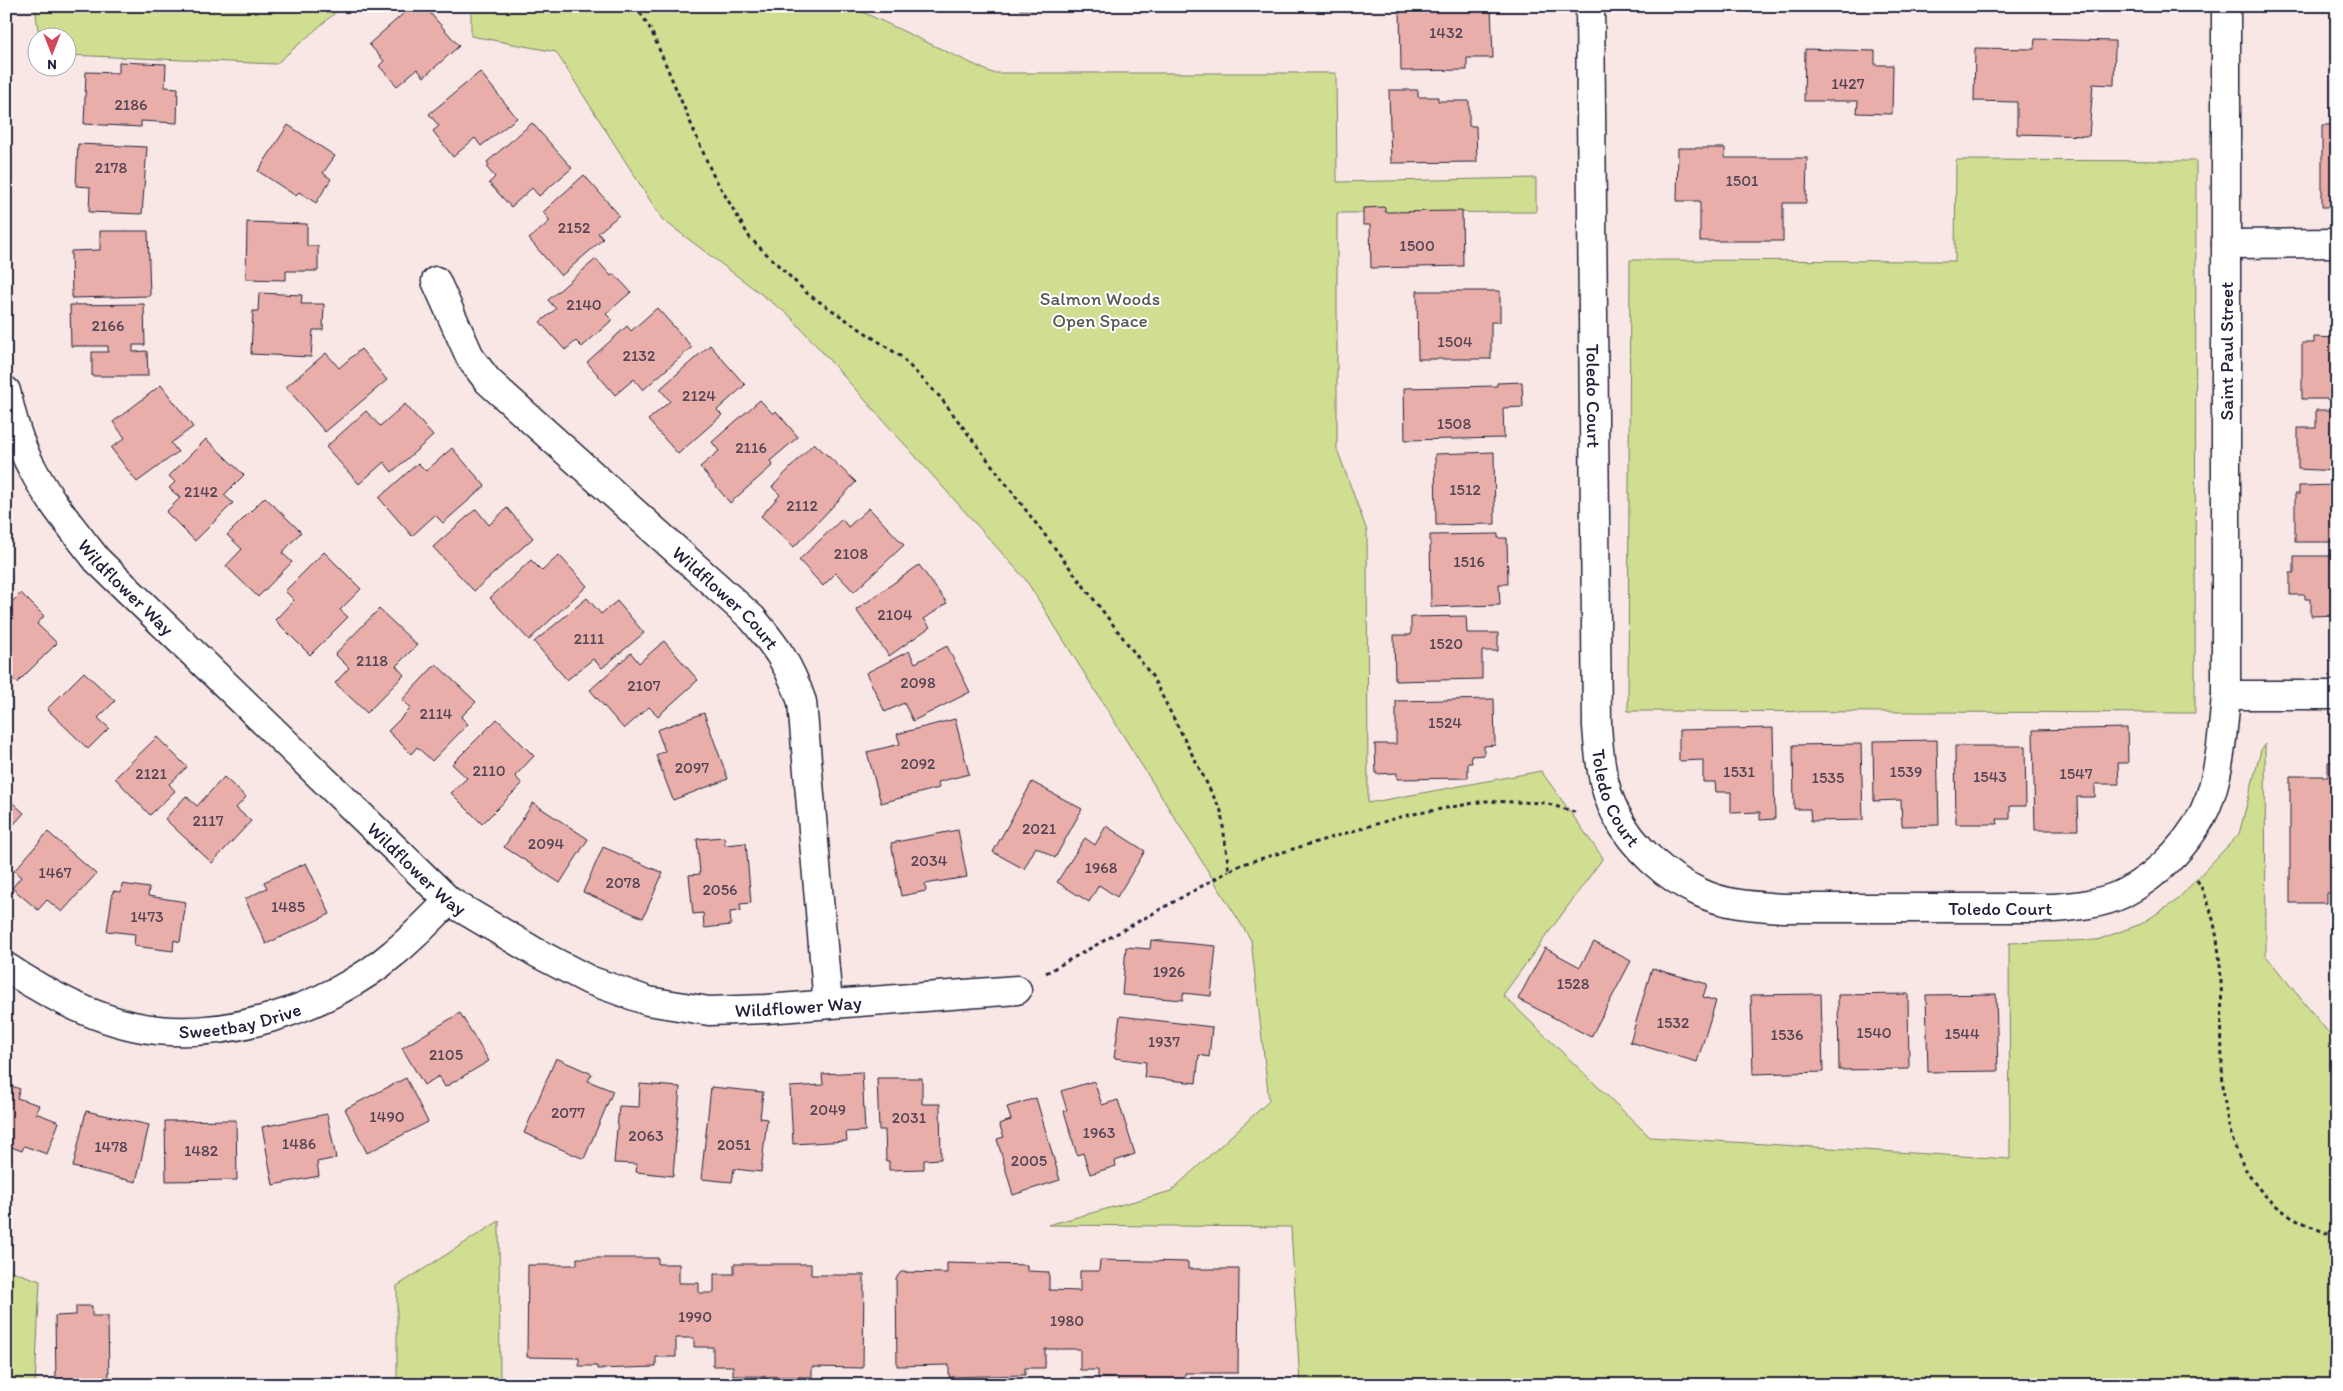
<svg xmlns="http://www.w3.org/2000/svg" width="2343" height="1391" font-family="Itim,sans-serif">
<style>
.green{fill:#d0de92;stroke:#798066}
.building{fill:#e9aea9;stroke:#22223b}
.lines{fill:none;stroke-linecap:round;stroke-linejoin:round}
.minor-casing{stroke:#22223b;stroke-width:31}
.path{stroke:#22223b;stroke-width:3;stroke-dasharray:4 4;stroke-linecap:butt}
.minor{stroke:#fff;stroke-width:28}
.labels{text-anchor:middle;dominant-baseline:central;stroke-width:4;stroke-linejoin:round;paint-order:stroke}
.number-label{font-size:16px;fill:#544556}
.park-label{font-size:19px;fill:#565a55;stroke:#fff}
.street-label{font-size:19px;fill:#22223b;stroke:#fff}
</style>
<rect width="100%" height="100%" fill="#f8e7e5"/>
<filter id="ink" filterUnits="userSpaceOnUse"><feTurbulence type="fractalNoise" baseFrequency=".02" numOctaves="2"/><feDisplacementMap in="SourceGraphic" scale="10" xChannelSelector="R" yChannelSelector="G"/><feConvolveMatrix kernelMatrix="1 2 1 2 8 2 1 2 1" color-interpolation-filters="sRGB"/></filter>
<g filter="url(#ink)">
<path class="green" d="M35 6H343L276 64 68 55V38L39 37Z
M471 6H850L992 73H1336L1337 182 1536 178V212L1337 213V449L1367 531 1368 803 1541 771 1603 858 1503 995 1650 1137 2010 1159 2009 943 2097 940 2141 924 2176 901 2239 834 2261 750 2265 744 2266 956 2337 1043V1385H1300L1291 1227 1048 1225 1171 1191 1269 1101 1251 940 1026 580 790 316 662 219 556 52 471 36Z
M1956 160 2196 161 2195 713 1628 711 1630 260 1955 261Z
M499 1221 500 1385H397V1286Z
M6 1269 40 1281 35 1385H6Z"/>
<path class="building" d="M412 6H424L459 46 424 77 417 69 397 86 379 66 384 61 369 44Z
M1020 6H1116V8L1020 10Z
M1400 6H1491L1493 58H1467V70L1401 71Z
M2017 6H2110V8H2017Z
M2035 39 2115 41 2114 85 2093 84 2089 136 2017 134V102L1974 101 1975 48 2034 49Z
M1805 49 1875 51V65H1893L1892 114 1857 113 1858 101H1804Z
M119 62 166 64 165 87 178 88 177 123 141 121V127L84 124 86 72 119 73Z
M480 72 517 118 481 146 475 138 453 157 433 131 439 126 429 114Z
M1389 90H1418V97H1438V101H1469V126H1476L1477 162 1391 163Z
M532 123 572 168 539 196 532 188 511 207 489 183 495 177 487 168 489 165 487 162Z
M288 125 335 156 323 173 331 179 316 203 299 192 296 196 258 171Z
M2322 125H2337V207H2322Z
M78 144 147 147 142 214 89 212 90 187 76 186Z
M1678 148H1725V158H1807L1806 203H1783V241H1700V201H1677Z
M584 175 619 215 598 233 603 239 561 276 529 239 550 221 543 212Z
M1385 207V212L1462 211 1463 266 1371 268 1370 225H1363V208Z
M247 222 307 224V246H318V271H286V280L246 279Z
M100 231H148L150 296 72 298 71 251 100 250Z
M596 259 611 276 614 274 631 292 606 314 612 320 582 347 576 341 565 350 540 322 556 309 548 300Z
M1417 291H1500V322H1491V359H1418Z
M259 293 302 295 301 304H324L323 330H313L311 357 251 354 253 311H258Z
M144 304 145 345H133V352L147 351 148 376H92V352H108V346H71L70 305Z
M657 308 692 347 643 390 634 379 615 395 587 362 627 326 631 331Z
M2314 337 2337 338V399H2302V343H2314Z
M710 345 745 385 717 410 722 415 678 454 648 420 670 401 660 389Z
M361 349 387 380 325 432 286 387 326 353 339 368Z
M1522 382 1523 407 1503 408 1504 438 1405 440 1404 388 1497 386V383Z
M161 385 193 427 171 443 178 452 137 482 111 448 125 438 113 422Z
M760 400 773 414 776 411 798 437 770 461 773 465 730 503 700 467 719 451 712 442Z
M405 404 433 436 392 472 384 462 359 484 326 447 366 411 380 426Z
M2316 410H2337V471L2298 469V428H2316Z
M206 439 244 475 224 495 233 503 195 541 166 512 180 498 169 488 175 482 169 476Z
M814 443 856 482 794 547 761 516 780 495 772 487Z
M452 448 485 486 443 523 435 515 412 536 379 498 418 463 426 471Z
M1494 452 1495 524 1436 525 1435 454Z
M2337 485V542H2295V494H2299V486Z
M265 497 301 532 282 553 292 562 258 597 226 566 242 549 227 535Z
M507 508 533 538 474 591 433 547 476 509 489 525Z
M869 508 904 545 854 592 836 573 823 586 799 560 842 519 848 527Z
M1498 534V538H1507L1508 584H1499L1500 605 1431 607 1430 535Z
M324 552 361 589 340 610 348 617 310 655 275 620 294 600 285 591Z
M559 555 587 586 529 640 490 598 531 560 542 571Z
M2294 556H2337V615L2311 616V599H2305V595H2290V573H2294Z
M919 565 947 603 924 619 930 627 889 656 856 610Z
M21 593 44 616 37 624 57 643 17 683 6 673V608Z
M587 598 601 614 617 601 644 633 602 668 593 659 567 680 534 642Z
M379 609 417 645 396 666 404 675 367 713 335 683 349 668 335 654Z
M1466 616 1467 633H1498V651H1482V679L1395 681 1394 635H1411V617Z
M664 641 698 680 658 716 649 707 624 729 590 690 631 653 639 663Z
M947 646 970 692 913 721 904 703 885 712 866 673 909 651 915 663Z
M436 664 476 702 461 717 468 724 432 761 417 747 411 754 388 731 411 708 402 700Z
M84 672 115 701 98 718 109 728 88 749 47 709Z
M1494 699 1495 745 1484 746V755L1471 756 1472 763H1468V778L1397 779V773L1376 774 1375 744H1396V701Z
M704 713 728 779 673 800 656 755 665 751 657 730Z
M497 719 534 756 515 776 522 784 482 824 451 793 467 778 452 764Z
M955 719 969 774 938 782 939 788 881 803 867 752 900 744 897 734Z
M1773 728 1775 819 1760 820V812L1731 813V792H1716L1715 782H1703V760L1679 761V730Z
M2127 728 2128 763H2118L2119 784H2095V797H2077L2078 830H2035L2033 730Z
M157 737 187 767 169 784 175 791 150 815 115 778Z
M1937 740 1939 825 1902 826 1901 800 1874 801 1873 741Z
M1861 744 1863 820 1811 821 1810 809H1794L1793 745Z
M1955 746H2025L2026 806H2010V819H1997L1998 824H1956Z
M2328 762H2337V893H2327V903H2290V776H2328Z
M224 777 246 797 236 808 251 821 212 863 165 819 186 796 197 806Z
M1032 782 1082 809 1055 858 1036 847 1024 869 993 852Z
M6 797 24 813 6 833Z
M533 803 588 839 560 883 504 847Z
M1106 826 1145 851 1117 897 1099 885 1089 902 1057 882 1085 838 1095 845Z
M958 830 967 877 925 884 926 891 901 896 891 843Z
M48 832 96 874 62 912 47 900 38 910 12 888 21 877 14 871Z
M724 837 725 845 746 843 751 903 740 904 741 911 730 912 731 925 704 928 703 913 693 914 689 875 700 874 697 839Z
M603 847 663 873 643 918 583 892Z
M306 863 330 914 266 944 245 899 267 888 264 882Z
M122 884 149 888 148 896 186 902 180 942 174 940 173 951 134 946 135 934 107 931 113 891 121 892Z
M1151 940 1216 946 1211 996 1183 993V1000L1122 995 1126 947 1150 949Z
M1594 942 1631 961 1591 1037 1518 999 1545 948 1580 967Z
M1652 968 1707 984 1703 997 1716 1001 1697 1062 1630 1042Z
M1821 994 1823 1072 1753 1074 1751 995Z
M1908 994 1909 1069 1839 1070 1838 995Z
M1996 994 1998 1071 1928 1072 1926 995Z
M460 1013 489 1061 445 1087 439 1076 424 1085 402 1048Z
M1120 1016 1212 1027 1209 1057 1199 1055 1196 1083 1144 1077 1146 1062 1114 1058Z
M556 1058 592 1074 588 1081 613 1091 584 1159 524 1133Z
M862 1072 865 1131 846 1132 847 1141 793 1144 790 1087 823 1085 822 1074Z
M406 1078 428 1122 367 1153 345 1109Z
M877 1078H922V1104H940L941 1159 924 1160V1169L889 1170V1161H886L885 1130H879Z
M1094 1081 1102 1105 1118 1100 1135 1154 1115 1161 1116 1166 1090 1174 1083 1153 1077 1155 1064 1111 1067 1110 1061 1091Z
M6 1084 20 1089 17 1098 39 1105 36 1113 59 1122 47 1154 24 1146 22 1151 6 1145Z
M640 1084 680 1087 673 1176 636 1172 637 1164 614 1163 619 1106 639 1107Z
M711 1087 763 1092 760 1118 767 1119 761 1172 734 1169 732 1182 701 1179Z
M1036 1098 1060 1180 1013 1195 997 1139 1004 1137 999 1124 1011 1120 1007 1107Z
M86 1111 149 1125 136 1182 73 1167Z
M327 1114 336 1158 317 1162 319 1176 273 1185 262 1127Z
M236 1120 237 1180 166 1181 165 1121Z
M577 1258H658V1264H679V1283H699V1293H714V1274H734V1264H811V1275H864L863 1368 812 1367V1377L733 1376V1366H713V1347H694V1338H676V1357H656V1367L597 1369V1366H579V1358L527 1357 528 1265H577Z
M1100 1260 1188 1262V1269H1239L1238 1373H1185V1383L1118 1382V1378H1098V1370H1080V1349H1045V1368H1025V1375L949 1377V1365L897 1366 896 1278 901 1272 947 1273V1263L1027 1265V1271L1049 1272V1290L1080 1291V1271H1099Z
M76 1306H92V1316H108L109 1381H56L55 1316 76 1315Z"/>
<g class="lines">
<defs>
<g id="minor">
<path id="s1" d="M1590 6 1597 726C1599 755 1602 788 1616 814 1633 848 1667 878 1701 893 1726 905 1756 906 1783 908H2054C2077 906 2101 904 2122 894 2160 875 2196 837 2210 797 2221 764 2223 729 2226 695V6"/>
<path d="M2226 244 2337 243"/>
<path id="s2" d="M436 281 471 359 488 381 752 618C777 648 789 664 802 702L828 1004"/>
<path id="s3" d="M6 391C12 417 19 445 32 468 49 501 74 530 97 560L449 901 537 953 589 980 648 1001 709 1011 766 1009 1017 990"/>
<path d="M2226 695H2337"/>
<path id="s4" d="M6 967C45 993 87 1016 133 1026 218 1045 329 1009 394 953 414 937 431 918 449 901"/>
</g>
</defs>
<use href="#minor" class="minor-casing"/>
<path class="path" d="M636 6 651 30 712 173 750 238 808 294 900 356 940 397 1152 676 1221 811 1229 871 1243 864 1403 816 1485 801 1545 803 1578 813
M2197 880C2211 903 2216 928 2219 955 2229 1041 2201 1146 2279 1208 2296 1221 2318 1229 2337 1238
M1046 973 1229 871"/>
<use href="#minor" class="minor"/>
</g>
</g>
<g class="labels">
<g class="number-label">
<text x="1446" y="32">1432</text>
<text x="1848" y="83">1427</text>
<text x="131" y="104">2186</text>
<text x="111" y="167">2178</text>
<text x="1742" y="180">1501</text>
<text x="574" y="227">2152</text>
<text x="1417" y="245">1500</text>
<text x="584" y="304">2140</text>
<text x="108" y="325">2166</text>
<text x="1455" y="341">1504</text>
<text x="639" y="355">2132</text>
<text x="699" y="395">2124</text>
<text x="1454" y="423">1508</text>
<text x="751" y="447">2116</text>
<text x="1465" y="489">1512</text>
<text x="201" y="491">2142</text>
<text x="802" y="505">2112</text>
<text x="851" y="553">2108</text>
<text x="1469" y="561">1516</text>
<text x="895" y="614">2104</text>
<text x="589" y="638">2111</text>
<text x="1446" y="643">1520</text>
<text x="372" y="660">2118</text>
<text x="918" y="682">2098</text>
<text x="644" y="685">2107</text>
<text x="436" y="713">2114</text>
<text x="1445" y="722">1524</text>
<text x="918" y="763">2092</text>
<text x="692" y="767">2097</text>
<text x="489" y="770">2110</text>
<text x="1739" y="771">1531</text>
<text x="1906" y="771">1539</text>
<text x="151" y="773">2121</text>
<text x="2076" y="773">1547</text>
<text x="1990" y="776">1543</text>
<text x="1828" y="777">1535</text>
<text x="208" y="820">2117</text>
<text x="1039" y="828">2021</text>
<text x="546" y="843">2094</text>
<text x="929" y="860">2034</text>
<text x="1101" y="867">1968</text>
<text x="55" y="872">1467</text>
<text x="623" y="882">2078</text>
<text x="720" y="889">2056</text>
<text x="288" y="906">1485</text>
<text x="147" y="916">1473</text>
<text x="1169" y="971">1926</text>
<text x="1573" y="983">1528</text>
<text x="1673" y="1022">1532</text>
<text x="1874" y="1032">1540</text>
<text x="1962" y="1033">1544</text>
<text x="1787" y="1034">1536</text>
<text x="1164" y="1041">1937</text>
<text x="446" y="1054">2105</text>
<text x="828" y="1109">2049</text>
<text x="568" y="1112">2077</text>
<text x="387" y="1116">1490</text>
<text x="909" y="1117">2031</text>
<text x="1099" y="1132">1963</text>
<text x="646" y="1135">2063</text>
<text x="299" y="1143">1486</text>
<text x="734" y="1144">2051</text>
<text x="111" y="1146">1478</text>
<text x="201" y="1150">1482</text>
<text x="1029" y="1160">2005</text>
<text x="695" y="1316">1990</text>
<text x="1067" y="1320">1980</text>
</g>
<g class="park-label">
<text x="1100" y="298">Salmon Woods<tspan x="1100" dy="22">Open Space</tspan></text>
</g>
<g class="street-label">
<text transform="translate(2226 351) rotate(-90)">Saint Paul Street</text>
<text stroke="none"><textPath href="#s1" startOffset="390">Toledo Court</textPath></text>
<text stroke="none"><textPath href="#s3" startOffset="234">Wildflower Way</textPath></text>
<text stroke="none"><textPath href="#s2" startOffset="435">Wildflower Court</textPath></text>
<text stroke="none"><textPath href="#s1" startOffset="795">Toledo Court</textPath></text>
<text stroke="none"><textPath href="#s3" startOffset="639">Wildflower Way</textPath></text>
<text stroke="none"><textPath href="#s1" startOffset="1230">Toledo Court</textPath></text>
<text stroke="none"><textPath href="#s3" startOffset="1059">Wildflower Way</textPath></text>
<text stroke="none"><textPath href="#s4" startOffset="249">Sweetbay Drive</textPath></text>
</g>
</g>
<rect width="2343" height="1391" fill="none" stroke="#fff" stroke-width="25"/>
<rect x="12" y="12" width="2318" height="1366" fill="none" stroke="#22223b" stroke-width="2" filter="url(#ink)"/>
<g transform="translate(52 52) rotate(180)"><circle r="24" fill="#ffffff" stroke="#a7a7b1"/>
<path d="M0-4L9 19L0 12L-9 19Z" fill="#d1495b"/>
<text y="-8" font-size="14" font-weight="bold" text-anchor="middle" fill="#22223b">N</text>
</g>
</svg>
